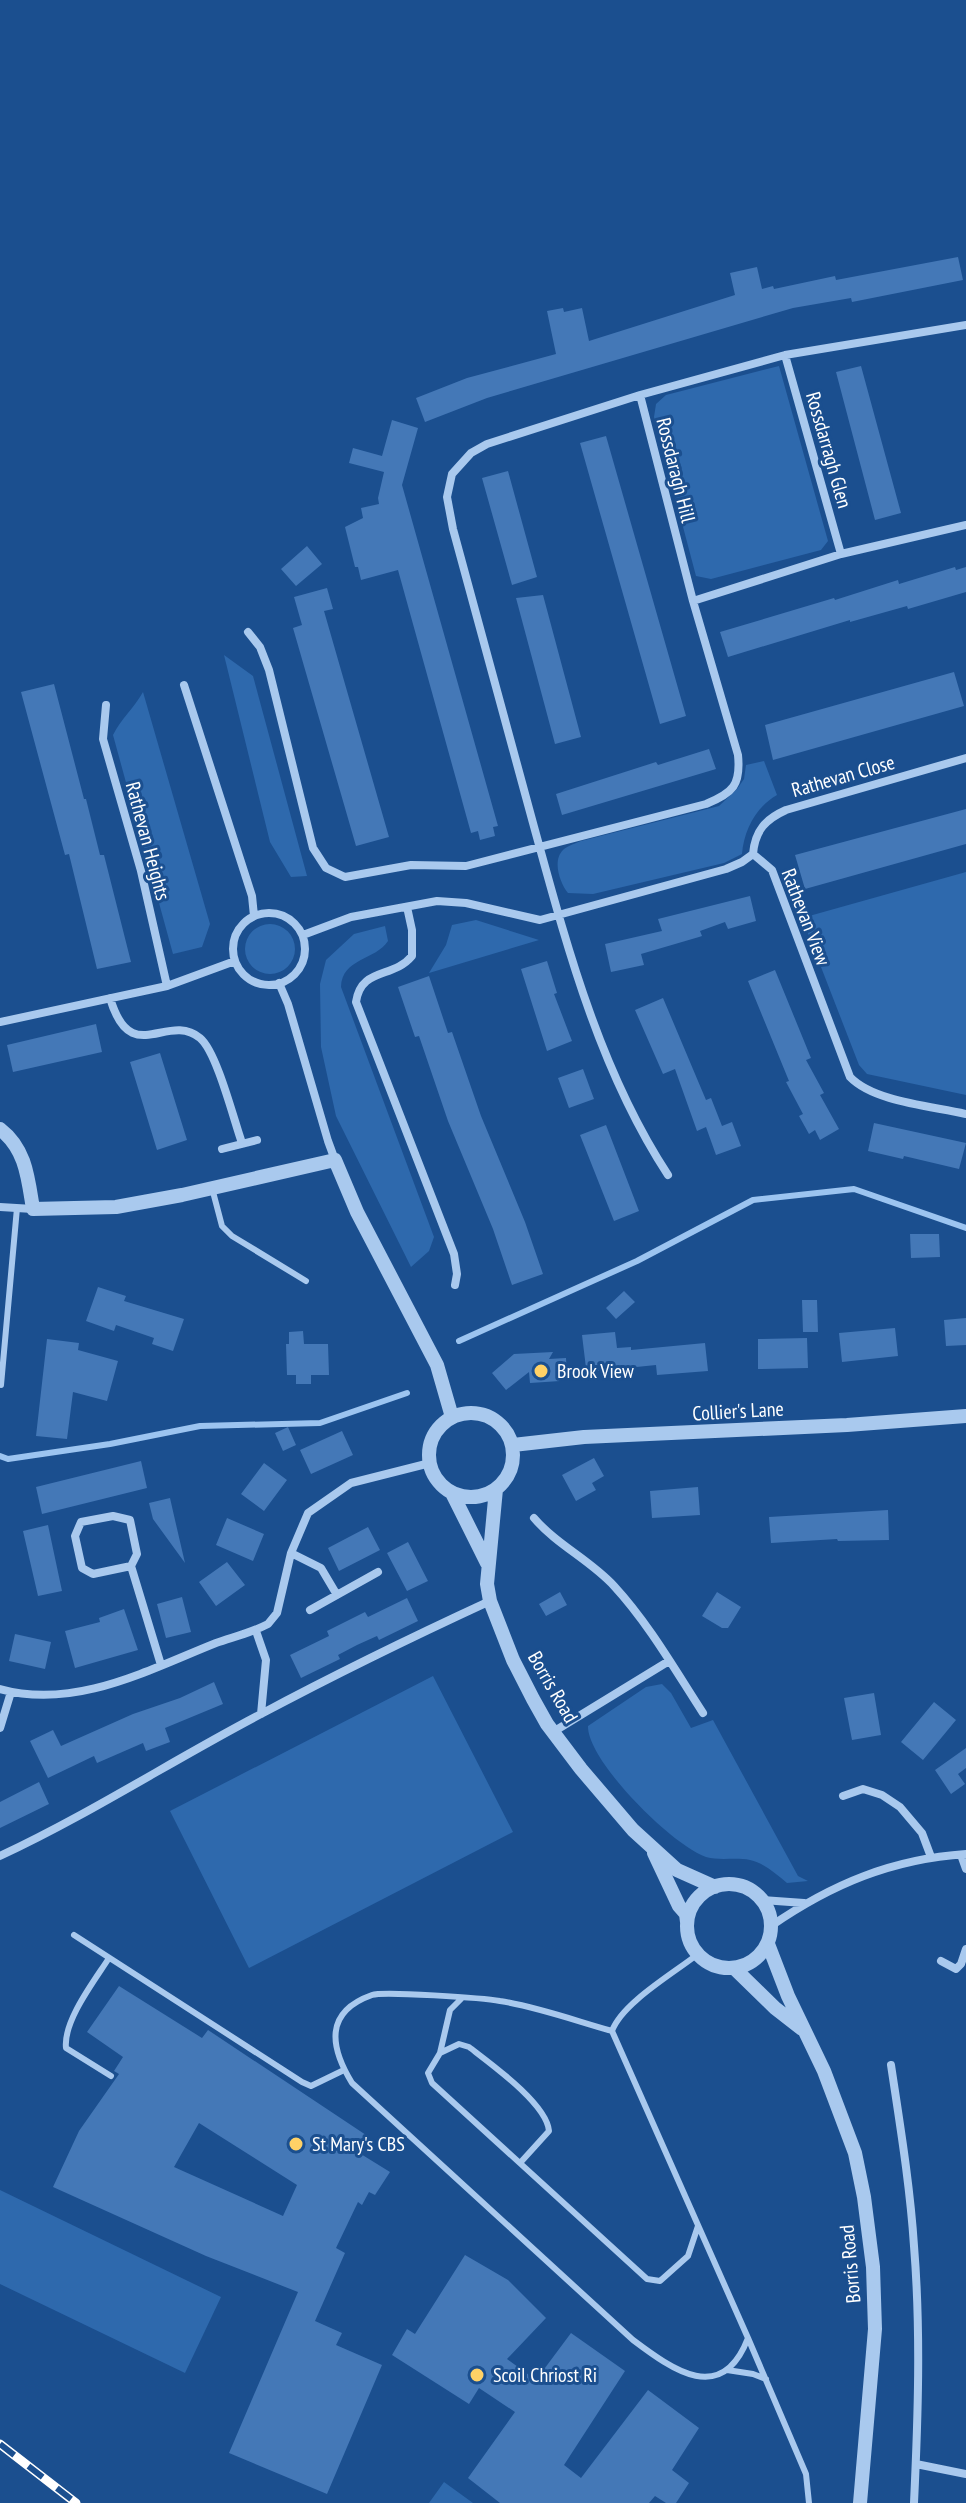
<svg xmlns="http://www.w3.org/2000/svg" width="966" height="2503" font-family="'PT Sans Narrow',sans-serif">
<style>
.green{fill:#2e69ad}
.lines{fill:none;stroke-linecap:round;stroke-linejoin:round}
.stream{stroke:#9cc4f0;stroke-width:6}
.building{fill:#4478b7;fill-rule:evenodd}
.service{stroke:#a9c9ee;stroke-width:6}
.minor{stroke:#a9c9ee;stroke-width:8}
.tertiary{stroke:#a9c9ee;stroke-width:14}
.rail-casing{stroke:#fff;stroke-width:9}
.rail{stroke:#1b4f8f;stroke-width:6;stroke-dasharray:18;stroke-linecap:butt}
.poi-dot{fill:#ffd166;stroke:#1b4f8f;stroke-width:3}
.labels{text-anchor:middle;dominant-baseline:central;stroke-width:6;stroke-linejoin:round;paint-order:stroke}
.street-label{font-size:20px;fill:#fff;stroke:#1b4f8f}
.poi-label{font-size:20px;fill:#fff;stroke:#1b4f8f;text-anchor:start}
</style>
<rect width="100%" height="100%" fill="#1b4f8f"/>
<path class="green" d="M779 366 828 541 821 550 711 579 696 576 654 417 656 404 666 395Z
M224 655 253 676 307 876 291 877 270 842Z
M143 692 210 924 202 947 173 954 113 735C121 719 134 708 143 692Z
M764 761 777 795C756 807 744 830 742 854L724 863 593 894 568 893C560 883 552 861 563 850 567 846 576 843 581 841L719 806 737 789 744 779 746 765Z
M966 872V1095L867 1074 859 1065 802 918Z
M476 920 539 940 429 973 446 945 452 925Z
M245 949a25 25 0 1 1 50 0a25 25 0 1 1-50 0Z
M385 926 388 941C376 960 342 958 341 987L434 1237 429 1251 411 1267 336 1116 321 1047 320 984 326 960 354 934Z
M433 1676 513 1832 249 1968 170 1811Z
M662 1684 671 1693 691 1728 713 1720 798 1876 808 1881 787 1883C776 1874 764 1863 750 1860 736 1857 720 1861 706 1857 673 1846 587 1761 588 1726L646 1687Z
M0 2190 221 2297 185 2373 0 2284Z
M444 2482 473 2503H429Z"/>
<g class="lines">
<path class="stream" d="M459 1341 637 1261 753 1200 854 1189 966 1228
M0 1456 8 1459 110 1444 200 1426 320 1423 407 1393"/>
</g>
<path class="building" d="M958 257 963 280 852 302 851 298 793 308 487 398 425 422 416 398 467 378 556 354 547 311 563 308 564 312 582 308 589 341 735 295 730 273 757 267 762 289 773 286 774 289 835 276 836 280Z
M861 366 901 513 875 520 836 372Z
M392 420 418 428 402 485 498 826 493 827 495 836 480 840 478 831 471 833 398 570 361 580 358 567H355L345 527 363 518 361 508 379 504 378 498 384 472 349 463 353 448 382 456Z
M606 436 686 716 660 724 580 443Z
M508 471 537 577 512 585 482 478Z
M307 546 322 564 296 586 281 569Z
M955 567 956 570 966 567V592L908 609 907 606 850 622V620L728 657 720 632 834 598 835 600 898 580 899 584Z
M327 588 333 609 324 611 389 837 356 846 293 628 302 625 294 597Z
M543 595 581 737 555 744 516 598Z
M954 672 964 706 773 760 765 725Z
M54 684 84 799H86L100 855H104L131 962 97 969 69 854 65 855 21 692Z
M709 749 716 769 562 815 556 794 656 762 658 765Z
M966 809V844L805 889 795 855Z
M750 896 756 921 728 929 725 922 700 931 702 936 699 937 641 954 644 965 611 972 605 944 662 931 658 919Z
M547 961 557 993 554 994 572 1041 547 1051 521 969Z
M775 970 811 1058 806 1060 824 1093 820 1095 839 1129 820 1140 815 1130 809 1134 799 1116 803 1114 786 1082 789 1081 748 981Z
M429 976 448 1033 452 1032 481 1116 525 1222 543 1274 512 1285 493 1229 448 1121 419 1036 415 1037 398 987Z
M663 998 706 1100 711 1098 722 1126 732 1122 741 1146 716 1155 706 1127 697 1131 675 1069 663 1074 635 1010Z
M96 1024 102 1052 13 1072 7 1045Z
M160 1053 187 1140 157 1150 130 1062Z
M583 1069 594 1099 569 1108 558 1078Z
M874 1123 966 1143 959 1169 904 1156 903 1159 868 1151Z
M606 1125 639 1211 614 1221 580 1135Z
M910 1234H939L940 1257 911 1258Z
M98 1287 126 1296 124 1301 184 1319 173 1351 152 1344 154 1338 116 1325 114 1331 86 1321Z
M624 1291 635 1302 616 1319 606 1308Z
M802 1300H817L818 1332H803Z
M966 1318V1345L946 1346 944 1320Z
M895 1328 898 1356 842 1362 839 1333Z
M303 1331 304 1344H328L329 1375H311V1384H296V1375H287L286 1344H289V1332Z
M615 1332 617 1348 631 1347V1350L705 1343 708 1371 657 1375 656 1365 597 1371 596 1367 586 1368 582 1335Z
M807 1338 808 1368 758 1369V1339Z
M47 1339 79 1343 78 1350 118 1361 107 1401 73 1392 67 1439 36 1436Z
M553 1352 549 1359 566 1358 567 1376 560 1377V1381L530 1383 529 1372 506 1390 492 1373 514 1354Z
M288 1427 296 1445 283 1451 275 1433Z
M342 1431 353 1455 311 1474 300 1450Z
M594 1458 604 1476 592 1483 596 1490 576 1501 562 1475Z
M141 1461 147 1488 42 1514 36 1487Z
M264 1463 287 1480 264 1511 241 1494Z
M698 1487 700 1515 652 1518 650 1491Z
M170 1498 175 1520 185 1563 153 1519 149 1503Z
M888 1510 889 1540 838 1541 837 1539 771 1543 769 1517Z
M227 1518 264 1534 253 1561 216 1545Z
M48 1525 62 1591 38 1596 23 1531Z
M368 1527 380 1550 339 1571 328 1548Z
M408 1542 428 1581 407 1591 387 1553Z
M227 1562 245 1585 216 1606 199 1582Z
M560 1592 567 1605 546 1616 539 1604Z
M717 1592 741 1607 728 1628H722L702 1616Z
M182 1597 191 1632 166 1638 157 1604Z
M407 1598 418 1621 379 1640 377 1636 357 1645 338 1655 340 1659 301 1678 290 1655 329 1636 327 1631 365 1612 368 1617Z
M124 1609 138 1650 75 1668 65 1631 100 1622 99 1618Z
M15 1634 51 1642 45 1669 9 1661Z
M214 1682 223 1704 165 1728 170 1742 146 1751 143 1743 97 1763 94 1756 48 1778 30 1741 53 1730 61 1746 133 1714 180 1698Z
M874 1693 881 1735 852 1740 844 1698Z
M934 1702 956 1720 923 1760 901 1742Z
M966 1748V1768L958 1774 965 1784 951 1794 935 1770Z
M39 1782 49 1804 0 1828V1802Z
M119 1986 202 2038 208 2030 366 2135 356 2151 390 2172 375 2195 369 2192 362 2205 358 2202 336 2248 345 2253 315 2321 342 2333 336 2345 382 2365 327 2494 229 2453 298 2292 206 2256 53 2187 79 2131 119 2074 114 2071 123 2057 87 2032ZM199 2123 297 2185 283 2216 174 2167Z
M465 2255 508 2280 546 2318 507 2359 536 2380 571 2333 625 2371 564 2465 581 2478 648 2390 699 2428 672 2470 689 2483 676 2503H666L655 2496 649 2503H500L468 2478 515 2412 479 2388 469 2404 392 2355 407 2329 415 2334Z"/>
<g class="lines">
<path class="service" d="M212 1188 222 1226 232 1236 306 1281
M1 1385 17 1208
M74 1935 302 2082 311 2086 344 2070
M109 1958C95 1980 63 2021 66 2048L111 2076
M461 1999 450 2010 440 2053 428 2073 432 2083 647 2279 660 2281 688 2256 698 2226
M612 2031C576 2021 538 2007 500 2001 484 1998 383 1991 372 1995 324 2012 330 2047 352 2083L633 2340C673 2370 722 2406 748 2338L612 2031C622 2003 674 1973 698 1954
M440 2053 459 2044 469 2047C491 2064 547 2104 549 2131L520 2163
M748 2338 806 2474 809 2503
M727 2370 753 2374 766 2379"/>
<path class="minor" d="M785 355 841 554
M693 601 841 554 966 525
M248 632 260 647 269 670 313 848 326 868 345 877 411 865 466 866 706 804C733 793 741 785 738 755L693 601 640 395
M184 685 252 896 254 916
M106 705 103 739 141 871 167 986
M753 854 772 870 850 1077C874 1102 932 1106 966 1114
M753 854C755 830 766 819 786 810L966 758
M407 907 412 930V956C393 979 361 967 356 1002L454 1254 457 1274 455 1285
M233 949a36 36 0 1 1 72 0a36 36 0 1 1-72 0Z
M303 935 351 917 437 901 466 903 540 920 726 869 742 862 753 854
M279 983 288 1004 328 1141 335 1160
M110 998C131 1069 167 1011 200 1038 217 1052 234 1121 242 1143
M0 1022 167 986 235 961
M222 1149 257 1140
M668 1175C599 1070 566 943 533 823 506 725 480 627 453 529L447 497 452 474 471 453 487 444 640 395 785 355 966 325
M0 1207 33 1209
M534 1518C557 1545 590 1560 614 1586 649 1624 675 1670 703 1713
M291 1553 321 1568 337 1595
M131 1566 93 1574 82 1568 75 1536 81 1522 113 1516 130 1520 137 1554 131 1566 161 1665
M310 1610 378 1572
M256 1631 266 1660 261 1714
M0 1689C75 1710 148 1670 216 1643 233 1637 251 1633 268 1624L277 1613 291 1553 308 1513 351 1483 430 1463
M0 1728 11 1692
M553 1732 669 1661
M843 1796 863 1789 882 1795 900 1807 922 1833 931 1857
M961 1855 966 1869
M0 1856C90 1814 173 1760 261 1714 336 1674 412 1637 490 1601
M762 1900 804 1903
M771 1926C832 1884 892 1859 966 1854
M941 1961 956 1969 961 1964 966 1949
M891 2065C900 2125 910 2185 914 2246 921 2332 918 2418 914 2503
M916 2464 966 2474"/>
<path class="tertiary" d="M0 1129C26 1149 28 1178 33 1209L116 1207 182 1195 335 1160 357 1212 437 1365 452 1417
M429 1455a42 42 0 1 1 84 0a42 42 0 1 1-84 0Z
M513 1445 584 1437 847 1425 966 1416
M496 1489 487 1584 490 1601 513 1660 533 1699 547 1724 581 1769 633 1830 677 1870 715 1887
M452 1493 487 1563
M654 1853 679 1906 686 1914 687 1922
M687 1926a42 42 0 1 1 84 0a42 42 0 1 1-84 0Z
M768 1944 788 1996 824 2071 855 2153 864 2197 873 2267 875 2329 860 2503
M734 1968 775 2008 802 2029"/>
<defs>
<path id="rail" d="M0 2444 76 2503"/>
</defs>
<use href="#rail" class="rail-casing"/>
<use href="#rail" class="rail"/>
</g>
<g class="poi-dot">
<circle cx="541" cy="1371" r="8"/>
<circle cx="296" cy="2144" r="8"/>
<circle cx="477" cy="2375" r="8"/>
</g>
<g class="labels">
<g class="street-label">
<text transform="translate(829 450) rotate(74)">Rossdarragh Glen</text>
<text transform="translate(676 470) rotate(76)">Rossdaragh Hill</text>
<text transform="translate(843 776) rotate(-16)">Rathevan Close</text>
<text transform="translate(148 841) rotate(75)">Rathevan Heights</text>
<text transform="translate(806 917) rotate(69)">Rathevan View</text>
<text transform="translate(738 1411) rotate(-3)">Collier's Lane</text>
<text transform="translate(553 1687) rotate(60)">Borris Road</text>
<text transform="translate(850 2264) rotate(-95)">Borris Road</text>
</g>
<g class="poi-label">
<text x="557" y="1371">Brook View</text>
<text x="312" y="2144">St Mary's CBS</text>
<text x="493" y="2375">Scoil Chriost Ri</text>
</g>
</g>
</svg>
